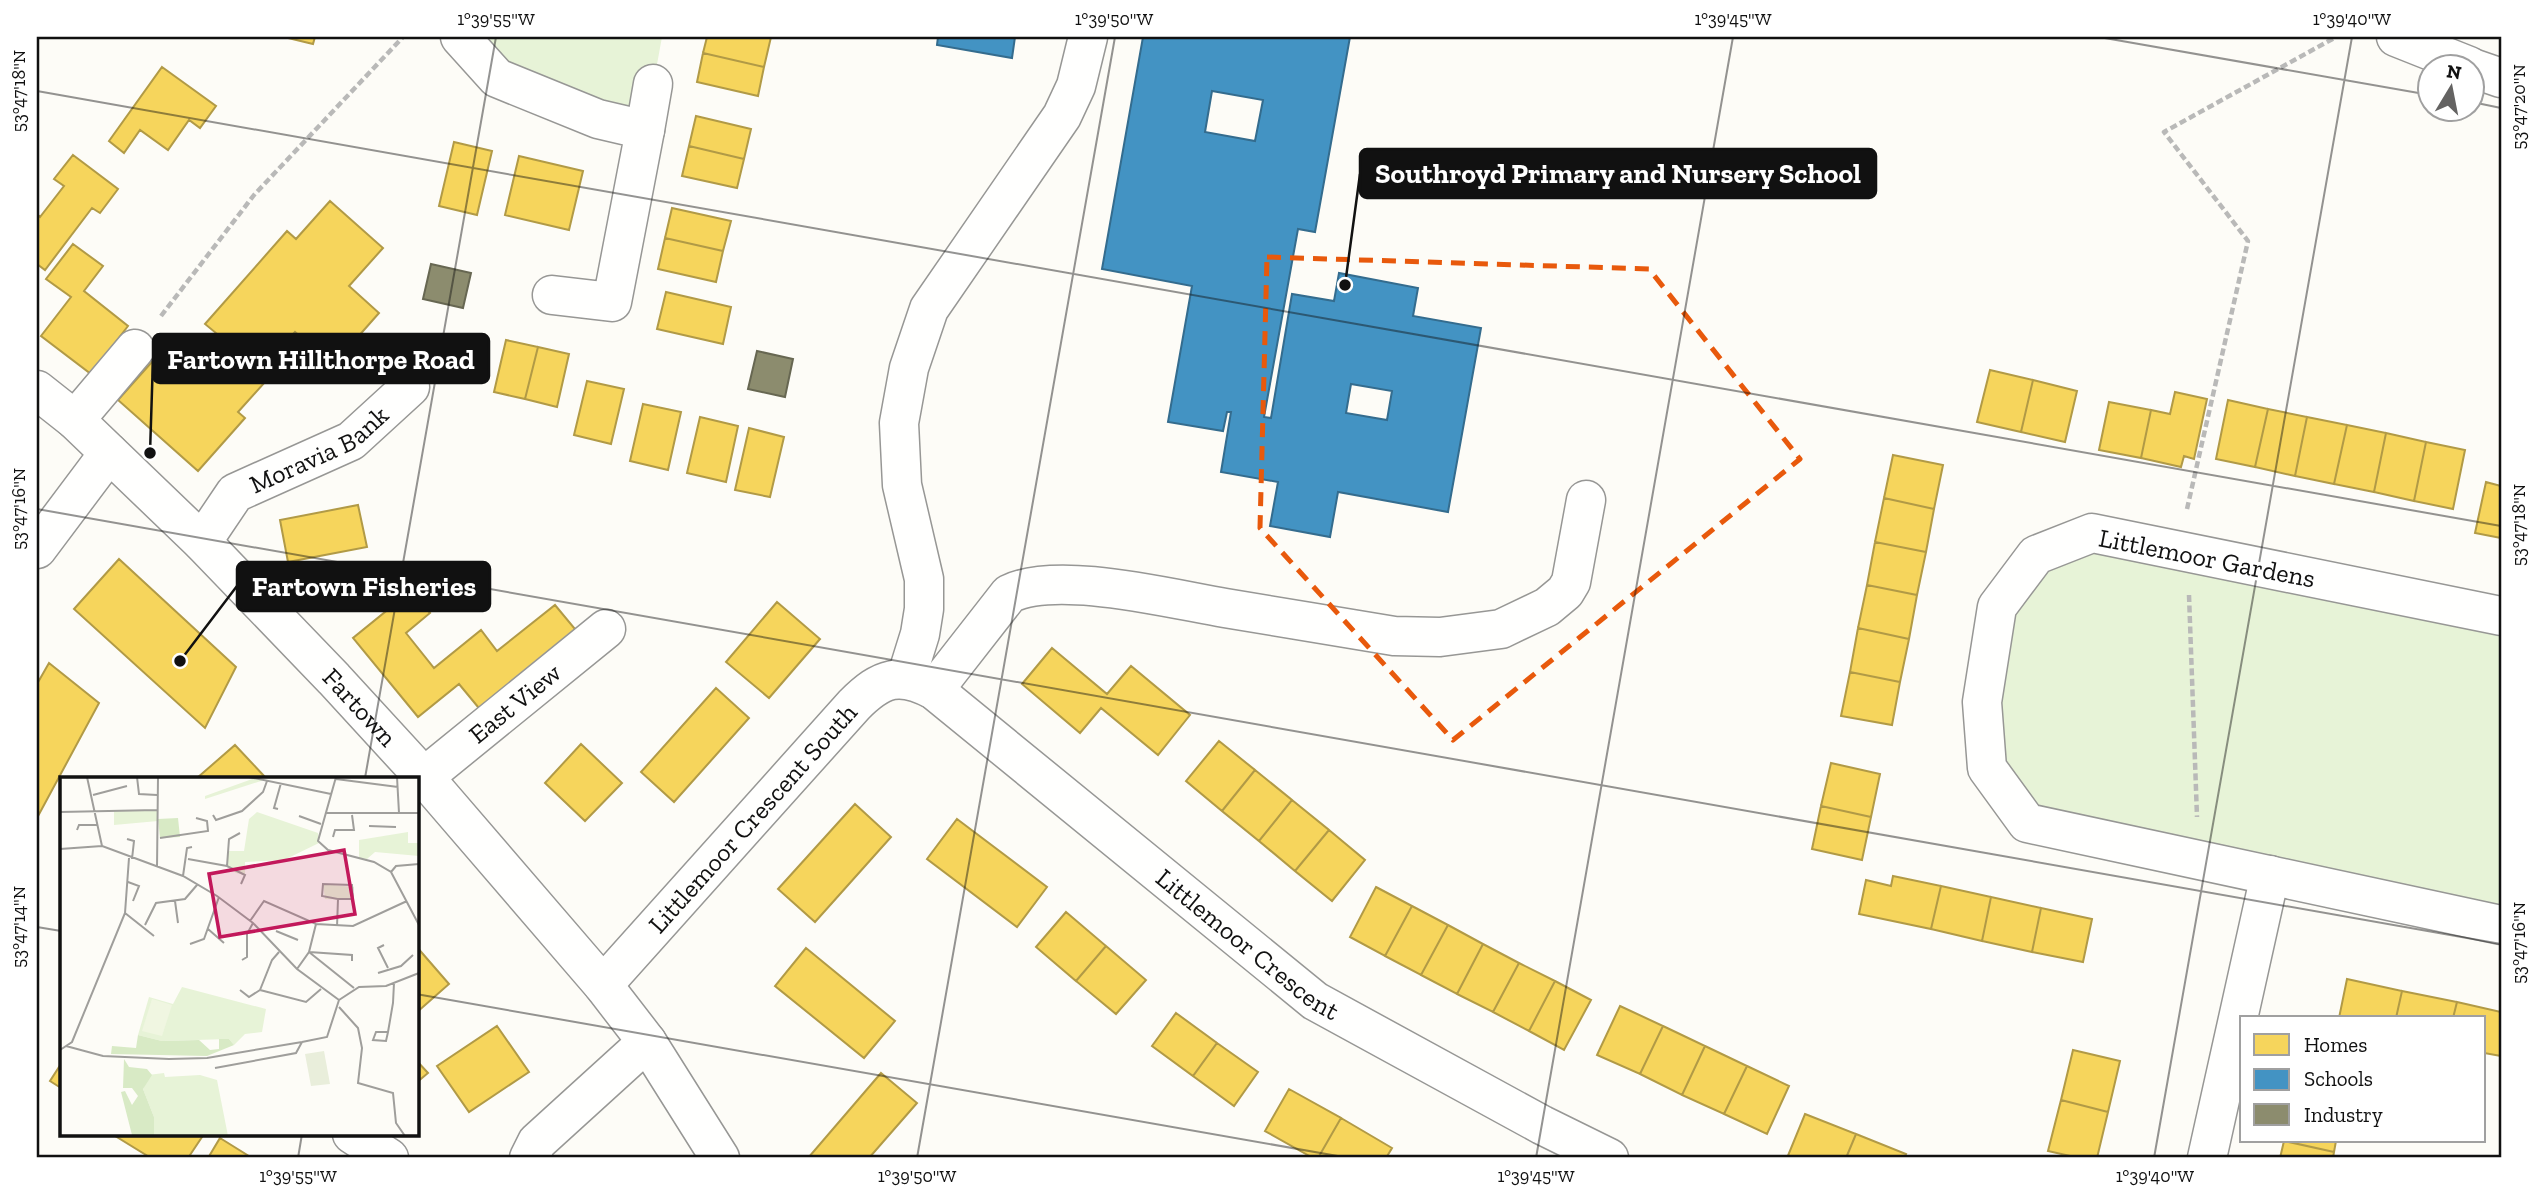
<svg xmlns="http://www.w3.org/2000/svg" width="2538" height="1195" font-family="'Zilla Slab',serif">
<style>
.green{fill:#e7f3d7}
.homes{fill:#f6d55c;stroke:#b19a46;stroke-width:2}
.schools{fill:#4393c3;stroke:#346c8e;stroke-width:2;fill-rule:evenodd}
.industry{fill:#8c8c6e;stroke:#676752;stroke-width:2}
.lines{fill:none;stroke-linecap:round;stroke-linejoin:round}
.minor-casing{stroke:#979795;stroke-width:41}
.path{stroke:#b9b9b8;stroke-width:4.5;stroke-dasharray:7 3.5;stroke-linecap:butt}
.minor{stroke:#fffffe;stroke-width:38}
.marked{fill:none;stroke:#e8590c;stroke-width:5;stroke-dasharray:14 9;stroke-linejoin:round}
.ticks{fill:none;stroke:#111;stroke-width:2;stroke-opacity:0.45}
.labels{text-anchor:middle;dominant-baseline:central;stroke-width:7;stroke-linejoin:round;paint-order:stroke}
.street-label{font-size:26px;fill:#111;stroke:#fff}
.inset-road{fill:none;stroke:#9f9e9b;stroke-width:2}
.view{fill:#c2185b;fill-opacity:0.15;stroke:#c2185b;stroke-width:3.5}
.inset-edge{fill:none;stroke:#111;stroke-width:3.5}
.leader{fill:none;stroke:#111;stroke-width:2.5}
.callout-dot{fill:#111;stroke:#fff;stroke-width:2.5}
.callout{fill:#111;stroke:#111;stroke-width:2.5}
.callout-label{font-size:28px;text-anchor:middle;font-weight:bold;fill:#fff}
.neatline{fill:none;stroke:#111;stroke-width:2.5}
.ticks-label{font-size:18px;text-anchor:middle;fill:#111}
</style>
<rect width="100%" height="100%" fill="#fdfcf7"/>
<path class="green" d="M460 37H662L645 130 598 119Z
M2092 533 2501 616V925L2027 823 1982 702 1997 607Z"/>
<path class="homes" d="M284 37H315L313 44Z
M707 37H771L764 67 703 53Z
M703 53 764 67 758 96 697 82Z
M162 67 216 106 200 128 189 120 168 150 140 130 124 153 109 141Z
M696 116 751 129 744 159 689 146Z
M454 142 492 151 477 215 439 206Z
M689 146 744 159 737 188 682 176Z
M73 155 118 189 100 213 92 208 45 270 37 264V214L40 217 64 186 54 179Z
M519 156 583 171 569 230 505 215Z
M330 201 383 248 349 286 379 313 333 365 295 332 266 364 274 372 238 412 245 418 198 471 118 400 167 345 189 364 216 333 205 324 287 231 296 239Z
M672 208 731 221 723 251 665 238Z
M665 238 723 251 716 282 658 269Z
M73 244 103 266 84 291 128 326 91 374 41 336 71 297 46 279Z
M666 292 731 307 723 344 657 329Z
M506 340 538 347 525 399 494 392Z
M538 347 569 354 557 407 525 399Z
M1990 370 2033 380 2021 432 1977 422Z
M2033 380 2077 391 2065 442 2021 432Z
M587 381 624 389 611 444 574 435Z
M2175 392 2207 399 2194 459 2184 456 2181 467 2141 458 2151 410 2170 414Z
M2228 400 2268 409 2255 467 2216 459Z
M2109 402 2151 410 2141 458 2099 450Z
M643 404 681 412 668 470 630 461Z
M2268 409 2307 417 2295 476 2255 467Z
M700 417 738 426 726 482 687 473Z
M2307 417 2347 425 2334 484 2295 476Z
M2347 425 2386 433 2374 492 2334 484Z
M749 428 784 437 770 497 735 490Z
M2386 433 2426 442 2414 501 2374 492Z
M2426 442 2465 450 2453 509 2414 501Z
M1893 455 1943 465 1934 509 1884 498Z
M2486 482 2501 486V538L2475 533Z
M1884 498 1934 509 1926 552 1875 542Z
M358 505 367 547 288 562 280 520Z
M1875 542 1926 552 1917 595 1867 585Z
M119 559 236 667 205 728 74 609Z
M1867 585 1917 595 1909 639 1858 628Z
M411 591 430 613 406 633 434 668 481 630 497 651 555 605 580 635 483 713 459 684 418 717 353 638Z
M777 602 820 639 769 698 726 662Z
M1858 628 1909 639 1900 682 1850 672Z
M1052 648 1107 694 1131 666 1190 715 1158 755 1101 708 1080 733 1022 684Z
M49 663 99 703 37 818V684Z
M1850 672 1900 682 1892 725 1841 716Z
M716 688 749 718 674 802 641 772Z
M1219 741 1255 770 1222 811 1186 781Z
M581 744 622 783 585 821 545 783Z
M235 745 266 778H197Z
M1831 763 1880 774 1871 817 1821 806Z
M1255 770 1292 800 1259 841 1222 811Z
M1292 800 1329 830 1295 871 1259 841Z
M855 804 891 837 815 922 778 889Z
M1821 806 1871 817 1862 860 1812 849Z
M957 819 1047 887 1017 927 927 859Z
M1329 830 1365 860 1332 901 1295 871Z
M1893 876 1941 886 1931 929 1859 914 1866 880 1891 886Z
M1941 886 1991 897 1982 941 1931 929Z
M1376 887 1412 906 1385 956 1350 937Z
M1991 897 2041 908 2032 952 1982 941Z
M1412 906 1448 925 1421 975 1385 956Z
M2041 908 2092 919 2083 962 2032 952Z
M1066 912 1106 946 1076 981 1036 947Z
M1448 925 1483 944 1457 994 1421 975Z
M1483 944 1519 963 1493 1012 1457 994Z
M416 946 449 984 416 1013Z
M1106 946 1146 980 1116 1014 1076 981Z
M806 948 895 1021 864 1058 775 986Z
M1519 963 1555 981 1529 1031 1493 1012Z
M2347 979 2402 991 2396 1018H2339Z
M1555 981 1591 1000 1564 1050 1529 1031Z
M2402 991 2457 1002 2453 1018H2396Z
M2457 1002 2501 1012V1056L2484 1053V1018H2453Z
M1620 1006 1663 1026 1640 1074 1597 1055Z
M1176 1013 1217 1043 1193 1076 1152 1046Z
M497 1026 529 1072 469 1112 437 1066Z
M1663 1026 1705 1046 1682 1095 1640 1074Z
M1217 1043 1258 1072 1234 1106 1193 1076Z
M1705 1046 1747 1066 1724 1114 1682 1095Z
M2073 1050 2120 1061 2108 1112 2061 1100Z
M416 1060 428 1073 416 1083Z
M61 1064V1088L50 1081Z
M1747 1066 1789 1086 1767 1134 1724 1114Z
M881 1073 917 1103 869 1158H808Z
M1289 1089 1341 1118 1318 1158H1313L1265 1131Z
M2061 1100 2108 1112 2097 1158H2079L2048 1151Z
M1805 1114 1856 1134 1846 1158H1787Z
M1341 1118 1392 1148 1386 1158H1318Z
M112 1134H204L188 1158H151Z
M1856 1134 1906 1154 1904 1158H1846Z
M220 1138 252 1158H208Z
M2284 1141 2334 1152 2333 1158H2280Z
M2285 1141H2336L2334 1152Z"/>
<path class="schools" d="M938 37H1015L1012 58 937 45Z
M1143 37H1350L1315 232 1298 229 1264 417 1271 418 1292 294 1334 301 1339 273 1418 288 1413 316 1481 328 1448 512 1338 492 1330 537 1270 526 1278 482 1221 472 1231 412H1227L1223 431 1168 422 1192 286 1102 269ZM1212 91 1263 100 1255 141 1205 132ZM1351 384 1392 391 1387 420 1346 413Z"/>
<path class="industry" d="M431 264 471 273 463 308 423 299Z
M757 351 793 359 785 397 748 389Z"/>
<g class="lines">
<defs>
<g id="minor">
<path d="M460 37 497 78 598 119 645 130 612 302 552 295"/>
<path d="M2396 37 2469 66"/>
<path d="M2472 68 2501 78"/>
<path d="M645 130 653 84"/>
<path id="s1" d="M37 390 75 420 202 542 334 679 424 777 603 985 647 1042 720 1158"/>
<path d="M75 420 135 349"/>
<path id="s2" d="M202 542 235 493 351 441 410 387"/>
<path d="M37 549 109 453"/>
<path d="M2501 616 2092 533 2036 555 1997 607 1982 702 1987 768 2027 823 2501 925"/>
<path d="M906 679 920 634 924 609V579L902 485 899 423 909 368 929 309 1062 116 1076 86 1088 37"/>
<path d="M934 690 1009 594C1057 570 1171 599 1225 608 1281 617 1338 627 1394 636L1440 637 1501 629 1547 607 1565 592 1571 582 1586 500"/>
<path id="s3" d="M424 777 606 629"/>
<path id="s4" d="M603 985 854 705C882 677 899 672 934 690L1315 1001 1542 1125 1609 1158"/>
<path d="M352 1134 389 1158"/>
<path d="M529 1158 537 1142 647 1042"/>
<path d="M2207 1158 2270 875"/>
</g>
</defs>
<use href="#minor" class="minor-casing"/>
<path class="path" d="M161 316 254 195 403 37
M2187 509 2248 241 2164 132 2336 37
M2189 595 2197 817"/>
<use href="#minor" class="minor"/>
</g>
<path class="marked" d="M1267 257 1649 269 1800 459 1453 740 1260 528Z"/>
<path class="ticks" d="M2099 37 2430 95M37 91 2501 526M2472 102 2501 108M37 509 2501 944M365 778 496 37M37 927 61 931M416 994 1349 1158M298 1158 302 1134M917 1158 1115 37M1536 1158 1733 37M2154 1158 2352 37"/>
<g class="labels">
<g class="street-label">
<text stroke="none"><textPath href="#s2" startOffset="154">Moravia Bank</textPath></text>
<text transform="translate(2207 558) rotate(11)">Littlemoor Gardens</text>
<text stroke="none"><textPath href="#s3" startOffset="117">East View</textPath></text>
<text stroke="none"><textPath href="#s1" startOffset="453">Fartown</textPath></text>
<text stroke="none"><textPath href="#s4" startOffset="224">Littlemoor Crescent South</textPath></text>
<text stroke="none"><textPath href="#s4" startOffset="870">Littlemoor Crescent</textPath></text>
</g>
</g>
<g transform="translate(60 777)">
<rect width="359" height="359" fill="#fdfcf7"/>
<path d="M195 1 204 3 145 22V19ZM54 33H97L98 44 54 48ZM197 35 258 56 259 66 224 83 185 85V98L176 96 167 89 168 74H184L189 42ZM348 55V66H358L359 79 315 75 307 82 299 81V63ZM263 107 294 110 291 123 265 122ZM122 210 206 232 202 255 185 257 174 268 169 262 102 264 78 258 89 220 113 227ZM104 296 105 300 140 298 157 303 168 359H94V340L83 312 88 298Z" fill="#e7f3d7"/>
<path d="M118 41 120 60 100 61 98 42ZM78 258 102 264 139 263 150 273 159 272V262H169L174 268 147 279 51 277 52 269 76 271ZM64 282 69 290 87 292 92 298 83 312 94 340V359L72 358 61 315 65 314 72 328 78 319 72 311H63Z" fill="#d8eac5"/>
<path d="M264 274 270 307 251 309 245 277Z" fill="#e9eedb"/>
<path d="M92 222 112 228 102 259 82 254Z" fill="#f0f6e1"/>
<path class="inset-road" d="M27 0 42 69 123 99 157 119 193 146 237 192 279 223M77 0 79 17 97 18M189 0 271 17M276 0 258 64 268 73 314 85 331 95 359 148M337 0 339 36M276 2 338 10M33 18 67 9M218 32 214 31 221 6M0 35 97 33M265 36H359M153 38 156 43 182 34 203 15 207 4M239 39 261 47M309 49 336 50M17 53 19 48H38M273 60 275 53H294L292 38M100 61 148 54 147 44 136 41M67 62 74 64 72 82M0 72 42 69M128 82 167 89 185 98 181 107M167 89 169 62 180 56M97 91 98 0M331 95 336 89 359 87M123 99 127 71 132 70M68 105 79 109 73 124M115 124 118 146M65 136 94 159M190 144 204 124 256 147 293 149 347 124M85 148 96 126 125 122 137 108M277 150 278 122 262 119 263 107 292 108 293 122H278M148 152 164 166M216 154 238 163M130 167 144 162 159 120M324 168 318 171 328 191M249 175 294 211M249 175 292 178V184M182 183 187 180V157L193 146M237 192 249 175 256 147M318 196 341 189 353 178M180 213 189 220 200 213M200 213 246 225 261 212M200 213 212 183 219 175M279 223 299 210 326 209 359 196M279 230 298 251 302 271 298 306 333 316 336 346 345 359M328 255H316L313 263 326 264 328 255 333 226 334 206M6 269 43 279 109 282 147 281 242 265 267 260 279 223M0 273 12 265 65 136 69 81M155 291 236 276 242 265"/>
<path class="view" d="M284 73 295 137 160 160 149 97Z"/>
<rect width="359" height="359" class="inset-edge"/>
</g>
<path class="leader" d="M1345 285L1360 174M150 453L153 359M180 661L237 586"/>
<g class="callout-dot">
<circle cx="1345" cy="285" r="7"/>
<circle cx="150" cy="453" r="7"/>
<circle cx="180" cy="661" r="7"/>
</g>
<g class="callout">
<rect x="1360" y="149" width="516" height="49" rx="7"/>
<rect x="153" y="334" width="336" height="49" rx="7"/>
<rect x="237" y="562" width="253" height="49" rx="7"/>
</g>
<g class="callout-label">
<text x="1618" y="183">Southroyd Primary and Nursery School</text>
<text x="321" y="369">Fartown Hillthorpe Road</text>
<text x="364" y="596">Fartown Fisheries</text>
</g>
<rect width="2538" height="1195" fill="none" stroke="#ffffff" stroke-width="77"/>
<rect x="2240" y="1016" width="245" height="126" fill="#ffffff" stroke="#a0a0a0" stroke-width="2"/>
<rect x="2254" y="1034" width="35" height="21" fill="#f6d55c" stroke="#a0a0a0" stroke-width="2"/>
<text x="2304" y="1052" font-size="21" fill="#111111">Homes</text>
<rect x="2254" y="1069" width="35" height="21" fill="#4393c3" stroke="#a0a0a0" stroke-width="2"/>
<text x="2304" y="1086" font-size="21" fill="#111111">Schools</text>
<rect x="2254" y="1104" width="35" height="21" fill="#8c8c6e" stroke="#a0a0a0" stroke-width="2"/>
<text x="2304" y="1122" font-size="21" fill="#111111">Industry</text>
<g transform="translate(2451 88) rotate(10)"><circle r="33" fill="#ffffff" stroke="#a0a0a0" stroke-width="2"/>
<path d="M0-5L12 26L0 18L-12 26Z" fill="#646362"/>
<text y="-10" font-size="19" font-weight="bold" text-anchor="middle" fill="#111111">N</text>
</g>
<rect x="38" y="38" width="2462" height="1118" class="neatline"/>
<g class="ticks-label">
<text x="496" y="25">1°39'55"W</text>
<text x="1114" y="25">1°39'50"W</text>
<text x="1733" y="25">1°39'45"W</text>
<text x="2352" y="25">1°39'40"W</text>
<text transform="translate(19 91) rotate(-90)" y="6">53°47'18"N</text>
<text transform="translate(2519 107) rotate(-90)" y="6">53°47'20"N</text>
<text transform="translate(19 509) rotate(-90)" y="6">53°47'16"N</text>
<text transform="translate(2519 525) rotate(-90)" y="6">53°47'18"N</text>
<text transform="translate(19 927) rotate(-90)" y="6">53°47'14"N</text>
<text transform="translate(2519 943) rotate(-90)" y="6">53°47'16"N</text>
<text x="298" y="1182">1°39'55"W</text>
<text x="917" y="1182">1°39'50"W</text>
<text x="1536" y="1182">1°39'45"W</text>
<text x="2155" y="1182">1°39'40"W</text>
</g>
</svg>
